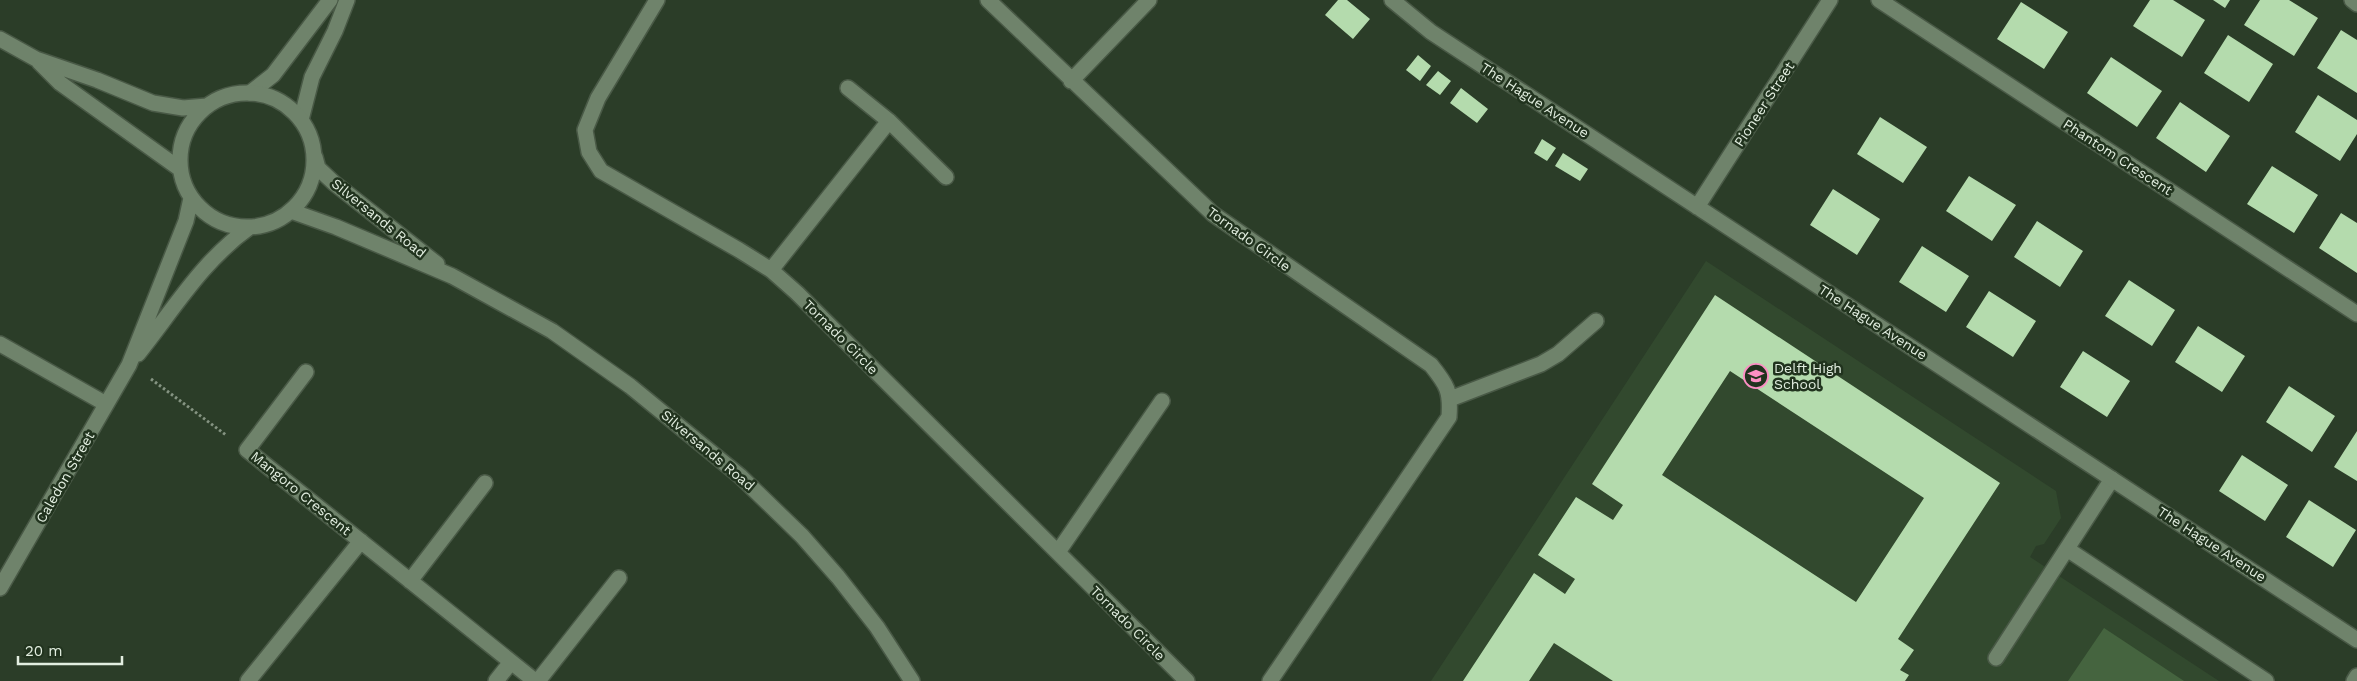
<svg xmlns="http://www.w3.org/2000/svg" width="2357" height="681" font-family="'Work Sans',sans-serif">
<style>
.built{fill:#32492e}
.green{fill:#45643f}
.building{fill:#b4dbad;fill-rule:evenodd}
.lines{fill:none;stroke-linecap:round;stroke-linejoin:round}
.service-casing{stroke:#495946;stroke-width:18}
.minor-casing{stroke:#495946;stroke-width:18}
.tertiary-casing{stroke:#495946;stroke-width:18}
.path{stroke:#859482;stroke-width:3;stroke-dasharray:2.5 2.5;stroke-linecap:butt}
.service{stroke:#6f836b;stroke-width:15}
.minor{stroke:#6f836b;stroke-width:15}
.tertiary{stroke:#6f836b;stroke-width:15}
.labels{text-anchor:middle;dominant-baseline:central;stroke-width:5;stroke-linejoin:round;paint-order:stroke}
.street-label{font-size:14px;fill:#e2eee0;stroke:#21331e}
.poi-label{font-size:14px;fill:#e2eee0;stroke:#21331e;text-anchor:start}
</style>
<rect width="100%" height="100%" fill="#2b3d28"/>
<path class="built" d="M1706 261 2056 491 2061 518 2044 544 2036 546 2030 557 2219 681H1431Z"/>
<path class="green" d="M2104 628 2184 681H2068Z"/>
<path class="building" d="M1338 0H1347L1370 19 1353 39 1325 15Z
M2150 0H2173L2205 20 2182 57 2133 26Z
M2213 0H2230L2225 8Z
M2260 0H2289L2318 18 2294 56 2244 25Z
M2021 2 2068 32 2044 69 1997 39Z
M2341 30 2357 40V93L2317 68Z
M2228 35 2273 64 2249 102 2204 73Z
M1418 55 1431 66 1420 81 1406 70Z
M2111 57 2162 91 2137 127 2087 93Z
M1438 71 1451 81 1440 95 1426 85Z
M1461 88 1488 109 1477 123 1450 103Z
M2318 95 2357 120V134L2340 161 2295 132Z
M2180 102 2230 136 2206 172 2156 138Z
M1880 117 1927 147 1903 183 1857 154Z
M1542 139 1556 148 1547 161 1534 153Z
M1563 153 1588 169 1580 181 1555 166Z
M2272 166 2318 195 2294 233 2247 204Z
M1969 176 2016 205 1992 241 1946 211Z
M1833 189 1880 219 1857 255 1810 225Z
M2341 213 2357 223V273L2319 248Z
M2037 221 2083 251 2060 287 2014 257Z
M1922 246 1969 276 1946 312 1899 282Z
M2129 280 2175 310 2152 346 2105 316Z
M1989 291 2036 321 2013 357 1966 327Z
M1715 295 2000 483 1898 639 1914 650 1900 670 1909 675 1905 681H1613L1554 643 1529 681H1463L1534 573 1565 594 1575 579 1538 555 1576 497 1613 520 1623 505 1592 484ZM1730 371 1924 498 1856 602 1662 475Z
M2198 326 2245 356 2222 392 2175 362Z
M2083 351 2130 381 2107 417 2060 387Z
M2289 386 2335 416 2312 452 2266 422Z
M2357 431V481L2334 467Z
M2242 455 2288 485 2265 521 2219 491Z
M2309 500 2356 530 2333 567 2286 537Z"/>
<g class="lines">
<defs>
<path id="service" d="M0 344 106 404
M2067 549 2266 681
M1996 658 2112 479
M2354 681 2357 676"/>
<path id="minor" d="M657 0 598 98 585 130 589 152 601 171 739 250 771 270 797 293 1187 681
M988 0 1213 214 1431 365C1447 385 1451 391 1449 417L1270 681
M1392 0 1431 32 2357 640
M1879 0 2357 314
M2352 0 2357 4
M1071 81 1149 0
M848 88 889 121 946 177
M250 93 273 75 330 0
M301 120 312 77 335 31 347 0
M1697 207 1830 0
M771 270 889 121
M306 372 247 450 535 681
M1450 399 1541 364 1558 354 1596 321
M1058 552 1162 401
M410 581 485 483
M248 681 361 541
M496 681 511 662
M538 681 619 578"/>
<path id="tertiary" d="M0 39 36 59 97 80 153 103 183 108 207 106
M39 62 60 83 180 169
M180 160a67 67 0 1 1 134 0a67 67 0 1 1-134 0Z
M315 157 318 168 334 183 437 264
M291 211 336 227 452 276 552 331 630 386 740 476 802 536 838 577 877 627 912 681
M138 354C174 309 202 261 250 227
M0 588 129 365 186 221 191 198"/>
</defs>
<use href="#service" class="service-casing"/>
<use href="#minor" class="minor-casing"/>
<use href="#tertiary" class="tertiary-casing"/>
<path class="path" d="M151 379 226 435"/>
<use href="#service" class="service"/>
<use href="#minor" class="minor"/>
<use href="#tertiary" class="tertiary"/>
</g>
<defs>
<symbol id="school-ring" viewBox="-11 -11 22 22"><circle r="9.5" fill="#21331e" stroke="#fc8fc3" stroke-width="1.5"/><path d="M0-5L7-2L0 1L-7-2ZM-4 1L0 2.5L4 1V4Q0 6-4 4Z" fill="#fc8fc3"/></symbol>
</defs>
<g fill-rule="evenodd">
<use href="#school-ring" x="1742" y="362" width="28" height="28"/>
</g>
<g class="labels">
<g class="street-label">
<text transform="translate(1535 100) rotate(33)">The Hague Avenue</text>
<text transform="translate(1764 104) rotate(-57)">Pioneer Street</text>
<text transform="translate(2118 157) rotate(33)">Phantom Crescent</text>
<text transform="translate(379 218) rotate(39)">Silversands Road</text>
<text transform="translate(1249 239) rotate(36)">Tornado Circle</text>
<text transform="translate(1873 322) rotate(33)">The Hague Avenue</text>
<text transform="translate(841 337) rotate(45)">Tornado Circle</text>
<text transform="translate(708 450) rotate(40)">Silversands Road</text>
<text transform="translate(65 477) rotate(-60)">Caledon Street</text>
<text transform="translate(301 493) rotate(39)">Mangoro Crescent</text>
<text transform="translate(2212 544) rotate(33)">The Hague Avenue</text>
<text transform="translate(1128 623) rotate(45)">Tornado Circle</text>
</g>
<g class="poi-label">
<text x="1774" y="368">Delft High<tspan x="1774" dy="16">School</tspan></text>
</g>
</g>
<path d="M18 656v8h104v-8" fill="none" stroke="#e2eee0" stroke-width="2.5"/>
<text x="25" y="656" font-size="15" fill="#e2eee0" stroke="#21331e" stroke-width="4" paint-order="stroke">20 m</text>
</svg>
